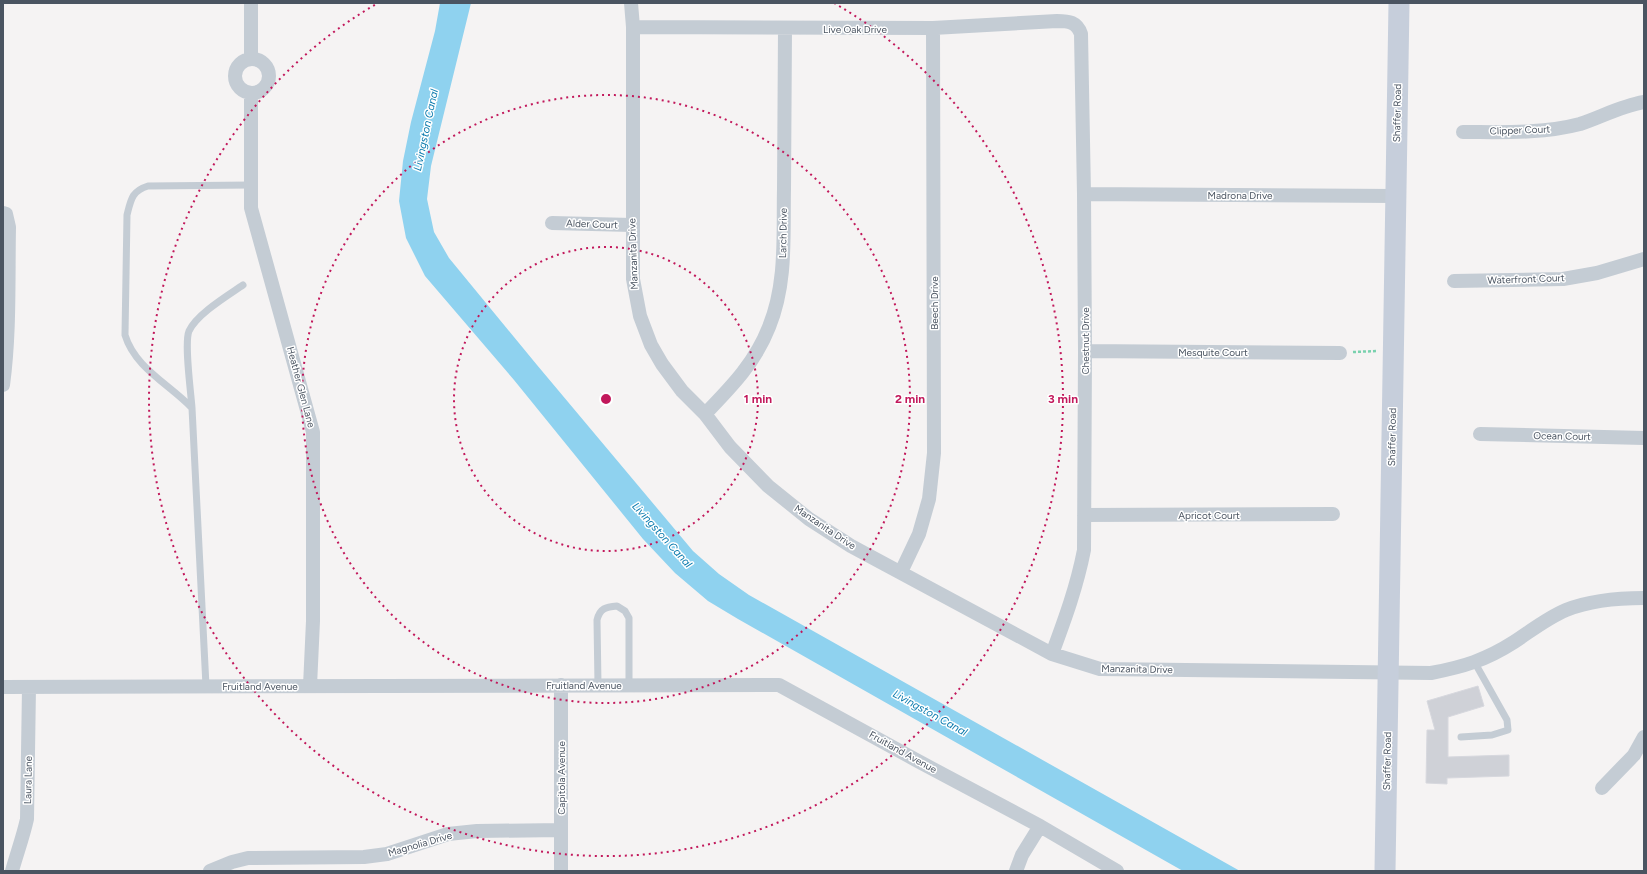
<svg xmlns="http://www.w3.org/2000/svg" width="1647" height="874" font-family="Figtree,sans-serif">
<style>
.water{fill:#8fd2ef}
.building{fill:#cfd1d7;stroke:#d7d8de}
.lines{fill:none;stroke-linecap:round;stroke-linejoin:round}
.path{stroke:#79d1ae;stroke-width:2.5;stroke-dasharray:3 2;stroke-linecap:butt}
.service{stroke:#c4ccd4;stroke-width:7}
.minor{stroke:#c4ccd4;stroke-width:14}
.secondary{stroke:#c6cedb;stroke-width:21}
.ring{fill:none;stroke:#c2185b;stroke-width:2;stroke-dasharray:2 4}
.labels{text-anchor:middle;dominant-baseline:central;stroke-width:3;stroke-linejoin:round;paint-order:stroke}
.street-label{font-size:10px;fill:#4a5461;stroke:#fff}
.water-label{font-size:11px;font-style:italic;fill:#097aad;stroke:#fff}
.centre{fill:#c2185b;stroke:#fff;stroke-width:2}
.ring-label{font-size:12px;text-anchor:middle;font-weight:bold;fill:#c2185b;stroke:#fff;stroke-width:3;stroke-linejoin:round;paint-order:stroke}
</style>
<rect width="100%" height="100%" fill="#f5f3f3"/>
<path class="water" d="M440 3H471L431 166 427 199 434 232 449 258 537 365 693 551 719 574 749 595 1240 871H1183L738 619 708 601 675 573 643 539 514 380 425 276 406 238 399 201 403 161 411 122 435 31Z"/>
<path class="building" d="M1478 686 1484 706 1448 717V757L1509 755V776L1447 778V784L1426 783 1427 730H1435L1427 701Z"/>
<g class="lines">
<path class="path" d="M1353 352 1378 351"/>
<path class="service" d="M192 408C191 393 184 343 189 331 197 314 227 296 243 285
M598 685 597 620C600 608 606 607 617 606L625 611 629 618V685
M206 686 192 408C169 384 135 368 125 335L127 215C131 199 132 191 148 186L251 185
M1461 737 1492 735 1508 730 1507 720 1475 663"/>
<path class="minor" d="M251 3V59
M631 3 633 27V279L640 316 651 345 662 364 682 391 705 414 730 447 768 486 809 519 851 546 1052 654 1100 669 1431 673C1463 667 1486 660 1514 642 1531 631 1547 618 1566 610 1591 600 1617 598 1644 598
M633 27 933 28 1057 21C1069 21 1077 22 1081 34L1084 194 1085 351 1084 550C1077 586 1065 619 1052 654
M235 76a17 17 0 1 1 34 0a17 17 0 1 1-34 0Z
M251 94V208L313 432V621L310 686
M1463 132C1502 132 1542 134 1580 124 1601 117 1621 106 1644 102
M1084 194 1396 196
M3 213 6 214 9 227C8 279 10 333 3 385
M552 223 632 225
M1454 281 1563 279 1597 273 1644 259
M1085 351 1340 353
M705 414C731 387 755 363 769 327 787 283 783 236 784 189 784 136 785 82 785 29
M1480 434 1644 438
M1084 515 1333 514
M901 572 919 534 929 499 934 453 933 28
M3 687 779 685 916 760 1040 826 1117 871
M1602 788 1634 755 1644 737
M12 871C17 853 23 837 27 819L29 687
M210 871 232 862 248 858 364 857 387 854 448 834 477 831 561 830
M561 871V685
M1016 871 1022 855 1040 826"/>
<path class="secondary" d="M1385 871 1399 3"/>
</g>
<g class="ring">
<circle cx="606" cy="399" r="152"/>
<circle cx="606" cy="399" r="304"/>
<path d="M834 3A457 457 0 1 1 378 3"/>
</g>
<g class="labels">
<g class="street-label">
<text x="855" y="29">Live Oak Drive</text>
<text transform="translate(1397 113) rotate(-89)">Shaffer Road</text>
<text transform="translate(1520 130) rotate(-2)">Clipper Court</text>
<text x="1240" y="195">Madrona Drive</text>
<text transform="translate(592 224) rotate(2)">Alder Court</text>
<text transform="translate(783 233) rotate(-89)">Larch Drive</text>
<text transform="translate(633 254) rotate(-92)">Manzanita Drive</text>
<text transform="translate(1526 279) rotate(-2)">Waterfront Court</text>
<text transform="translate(934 303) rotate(-90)">Beech Drive</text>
<text transform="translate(1085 341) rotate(-90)">Chestnut Drive</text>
<text x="1213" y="352">Mesquite Court</text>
<text transform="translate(301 387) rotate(75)">Heather Glen Lane</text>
<text transform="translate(1562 436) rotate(1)">Ocean Court</text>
<text transform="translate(1392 437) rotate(-89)">Shaffer Road</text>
<text x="1209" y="515">Apricot Court</text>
<text transform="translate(825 527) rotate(34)">Manzanita Drive</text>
<text transform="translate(1137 669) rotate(1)">Manzanita Drive</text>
<text x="584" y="685">Fruitland Avenue</text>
<text x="260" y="686">Fruitland Avenue</text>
<text transform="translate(903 752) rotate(29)">Fruitland Avenue</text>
<text transform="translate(1387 761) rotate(-89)">Shaffer Road</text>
<text transform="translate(561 778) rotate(-90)">Capitola Avenue</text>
<text transform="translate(28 780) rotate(-89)">Laura Lane</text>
<text transform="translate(420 844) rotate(-16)">Magnolia Drive</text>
</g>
<g class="water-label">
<text transform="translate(426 130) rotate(-78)">Livingston Canal</text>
<text transform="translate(662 535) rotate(48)">Livingston Canal</text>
<text transform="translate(930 713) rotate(29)">Livingston Canal</text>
</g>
</g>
<circle cx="606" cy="399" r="6" class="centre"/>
<g class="ring-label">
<text x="758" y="403">1 min</text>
<text x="910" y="403">2 min</text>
<text x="1063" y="403">3 min</text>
</g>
<rect width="1647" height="874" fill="none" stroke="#4a5461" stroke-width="8"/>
</svg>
